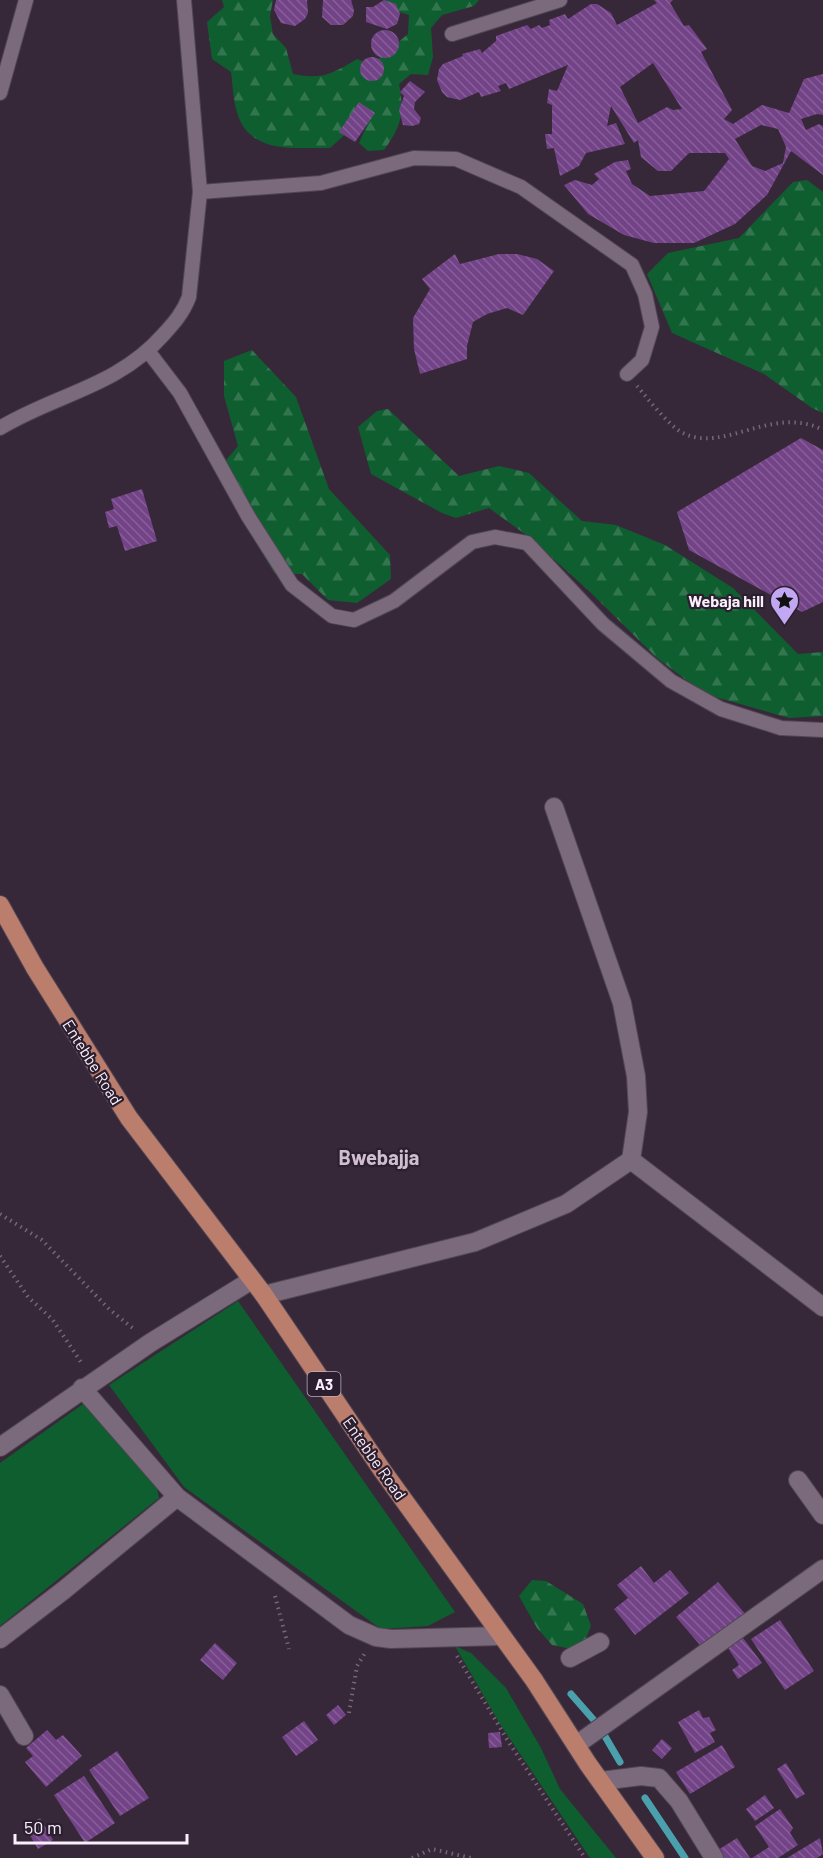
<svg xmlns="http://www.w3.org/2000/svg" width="823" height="1858" font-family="Barlow,sans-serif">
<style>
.green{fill:#0f5e2f}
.forest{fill:url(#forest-firs)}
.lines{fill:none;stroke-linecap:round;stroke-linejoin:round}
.stream{stroke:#4ba0ae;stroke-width:7}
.building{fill:url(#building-back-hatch);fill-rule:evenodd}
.lane-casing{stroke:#524654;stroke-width:16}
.street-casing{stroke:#524654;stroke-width:20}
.primary-casing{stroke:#524654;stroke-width:20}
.path{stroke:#746776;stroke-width:4;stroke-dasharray:1.5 4.5;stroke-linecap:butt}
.lane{stroke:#7a6a7c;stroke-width:14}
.street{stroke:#7a6a7c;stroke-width:18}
.primary{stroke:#bb7d6c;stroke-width:18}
.labels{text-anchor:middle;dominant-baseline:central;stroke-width:4.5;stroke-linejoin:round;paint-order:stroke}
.shield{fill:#2b1e2e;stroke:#bcb1be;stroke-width:1.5}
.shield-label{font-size:15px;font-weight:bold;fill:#faf0fb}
.poi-label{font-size:16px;font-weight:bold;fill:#faf0fb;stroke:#2b1e2e;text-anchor:end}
.street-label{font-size:16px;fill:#faf0fb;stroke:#2b1e2e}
.quarter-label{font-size:20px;font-weight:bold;fill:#cfbdd2;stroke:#2b1e2e}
</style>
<defs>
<pattern id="forest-firs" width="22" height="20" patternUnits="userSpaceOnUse" patternTransform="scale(1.5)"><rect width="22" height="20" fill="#0f5e2f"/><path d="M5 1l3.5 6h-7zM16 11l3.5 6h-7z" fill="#33754e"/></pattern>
<pattern id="building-back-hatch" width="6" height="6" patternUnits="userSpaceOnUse" patternTransform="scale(1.5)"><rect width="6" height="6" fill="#734387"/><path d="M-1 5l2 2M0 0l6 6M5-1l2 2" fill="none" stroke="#885e99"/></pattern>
</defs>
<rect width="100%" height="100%" fill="#362838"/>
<path class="green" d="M238 1301 455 1612 428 1626 381 1629 184 1487 109 1385Z
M90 1399 155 1477 159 1498 0 1626V1463Z
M455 1646 471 1653 506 1688 541 1748 560 1789 616 1858H590L500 1724Z"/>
<path class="forest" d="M222 0H273L270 16 273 34 286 48 293 74C322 80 332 74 357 59L371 65 408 34 409 15 383 7V0H479L474 6 442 15 431 28 433 57 428 75 411 74 399 84C405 114 401 126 384 150L368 151 359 143 368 123 350 130 330 148C297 147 254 155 239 118 233 104 233 86 231 72L212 59 207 22 224 7Z
M807 180 823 192V413L812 408 764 374 672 333 647 274 668 253 739 238 793 182Z
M252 350 296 397 329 489 390 555 391 579 357 603 328 600 302 574H275C253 540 238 502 223 464L238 446 224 396V361Z
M388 409 459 476 499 466 529 473 582 521 616 525 665 545 733 588 798 654 823 652V716L789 718 705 694 657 658 589 591 529 537 489 508 456 518 442 513 371 474 358 427 377 411Z
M532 1580 546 1581 583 1604 591 1626 581 1651 552 1645 537 1628 519 1596Z"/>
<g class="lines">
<path class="stream" d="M571 1694 599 1726 620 1762
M645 1798 685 1858"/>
</g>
<path class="building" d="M276 0H307L308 13 305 19 295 26 281 23 274 10Z
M323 0H351L354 10 353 16 343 25H331L322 17Z
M384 0 396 4 400 14 397 24 387 29 366 22V7H373Z
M654 0H673L670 3 684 26 689 25 707 49 701 52 732 110 724 119 733 124 762 105 789 113 804 79 823 74V115L817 114 801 119 806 130 819 124 823 126V175L791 151 767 195 735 224 694 243H654L624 235 588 214 564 185 575 180 592 185 599 179 594 174 615 162 628 160 631 169 626 171 632 184 650 196 704 191 729 159 725 153H689L671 171H658L641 157 638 140 634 143 611 106 607 126 616 123 625 144 586 153 579 166 560 176 554 148 547 149 545 134H552V105L547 103 549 89 557 91 568 65 509 89 506 83 498 86 501 91 481 97 479 92 460 100 447 97 442 92 437 80 439 69 443 64 463 56 462 54 480 49 482 53 496 41V36L527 25 531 29 539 25 542 28 550 25 549 20 565 14 568 19 591 4H597L611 13 617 25 657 3ZM653 63 682 109 673 110 667 107 638 123 620 87ZM761 125 778 129 786 147 783 163 765 171 752 166 735 139Z
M371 44a14 14 0 1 1 28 0a14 14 0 1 1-28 0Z
M360 69a12 12 0 1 1 24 0a12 12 0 1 1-24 0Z
M410 81 425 92 415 102 414 109 421 118 419 124 412 126 403 125 399 110 404 96 400 92Z
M359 102 375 113 355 142 339 132Z
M455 254 460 264 499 254H517L537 259 554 271 523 315 507 308 487 314 473 322 467 346V359L420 374 414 349 413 318 430 289 422 279Z
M801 438 823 450V602L802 612 689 550 677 512Z
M142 489 157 541 125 551 117 526 109 528 105 512 114 509 111 499Z
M641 1566 654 1583 670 1570 689 1593 635 1635 614 1609 628 1598 617 1585Z
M718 1582 747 1616 705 1651 676 1617Z
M780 1620 814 1671 785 1690 751 1639Z
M743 1638 762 1663 738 1679 732 1670 739 1665 728 1648Z
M215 1643 237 1663 223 1680 200 1660Z
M338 1705 346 1715 334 1725 326 1715Z
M699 1710 703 1718 709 1717 716 1730 710 1733 715 1742 695 1753 678 1722Z
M304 1721 318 1740 296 1756 282 1737Z
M47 1730 56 1740 63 1735 82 1756 46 1787 25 1762 33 1756 26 1748Z
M500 1732 502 1747 489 1748 488 1733Z
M662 1739 672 1748 662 1759 652 1750Z
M722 1745 735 1767 690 1794 676 1772Z
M117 1751 149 1798 120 1816 89 1770Z
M786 1763 805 1794 796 1799 777 1769Z
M84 1776 115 1823 85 1843 54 1795Z
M765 1795 774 1808 755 1821 746 1809Z
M780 1809 793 1828 790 1833 798 1845 778 1858H752L769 1847 755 1826Z
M40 1818 53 1840 38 1849 25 1827Z
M737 1838 750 1858H724L718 1850Z
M820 1838 823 1854 817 1858H787Z"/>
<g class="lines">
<defs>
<path id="lane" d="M452 34 560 0
M0 93 26 0
M200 192 321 183 414 158 456 159 521 187 632 265 645 294 652 327 642 360 627 374
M148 351 180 393 248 516 292 585 332 616 354 620 394 601 472 542 495 537 527 543 603 624 671 681 721 709 781 728 823 730
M0 428C56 394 117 387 163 335 174 323 183 313 189 297L200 192 184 0"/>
<path id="street" d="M554 807 622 1003 636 1076 638 1112 631 1160
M264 1295 475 1242 566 1204 631 1160 823 1307
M82 1388 177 1497 349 1625 376 1637 391 1639 500 1636
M0 1447 150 1343 252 1280
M798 1480 823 1515
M0 1639 64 1590 177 1497
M570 1658 600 1642
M0 1695 24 1736
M576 1745 823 1569
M601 1781 641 1776 659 1778 679 1801 714 1858"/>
<path id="primary" d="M0 905 35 968 129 1118 264 1295 382 1470 534 1680 588 1764 655 1858"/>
</defs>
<use href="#lane" class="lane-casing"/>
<use href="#street" class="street-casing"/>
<use href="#primary" class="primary-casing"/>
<path class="path" d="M637 386C648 399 669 426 683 433 724 454 773 404 823 430
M0 1214 42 1240 109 1309 135 1330
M0 1256 28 1297 52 1319 83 1365
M275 1596 289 1649
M457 1656 508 1741 585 1858
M349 1713 357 1666 365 1653
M412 1858 432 1849 471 1858"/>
<use href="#lane" class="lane"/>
<use href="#street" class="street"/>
<use href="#primary" class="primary"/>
</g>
<defs>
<symbol id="sight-pin" viewBox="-11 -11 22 30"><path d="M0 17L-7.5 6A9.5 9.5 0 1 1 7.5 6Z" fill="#c2a7f2" stroke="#2b1e2e"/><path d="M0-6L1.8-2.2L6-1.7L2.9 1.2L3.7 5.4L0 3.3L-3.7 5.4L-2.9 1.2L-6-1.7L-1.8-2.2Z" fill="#111"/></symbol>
</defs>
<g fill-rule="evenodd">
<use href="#sight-pin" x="768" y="584" width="33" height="45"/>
</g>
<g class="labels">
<rect class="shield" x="307.5" y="1372" width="33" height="24" rx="4.5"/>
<g class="shield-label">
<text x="324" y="1384">A3</text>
</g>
<g class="poi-label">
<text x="764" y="600">Webaja hill</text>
</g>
<g class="street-label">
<text transform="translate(93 1062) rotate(58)">Entebbe Road</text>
<text transform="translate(375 1458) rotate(55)">Entebbe Road</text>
</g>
<g class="quarter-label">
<text x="379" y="1157">Bwebajja</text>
</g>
</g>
<path d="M15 1834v9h172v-9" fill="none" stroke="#faf0fb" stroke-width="3"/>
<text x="24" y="1834" font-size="18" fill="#faf0fb" stroke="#2b1e2e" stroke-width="4.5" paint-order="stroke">50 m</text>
</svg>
